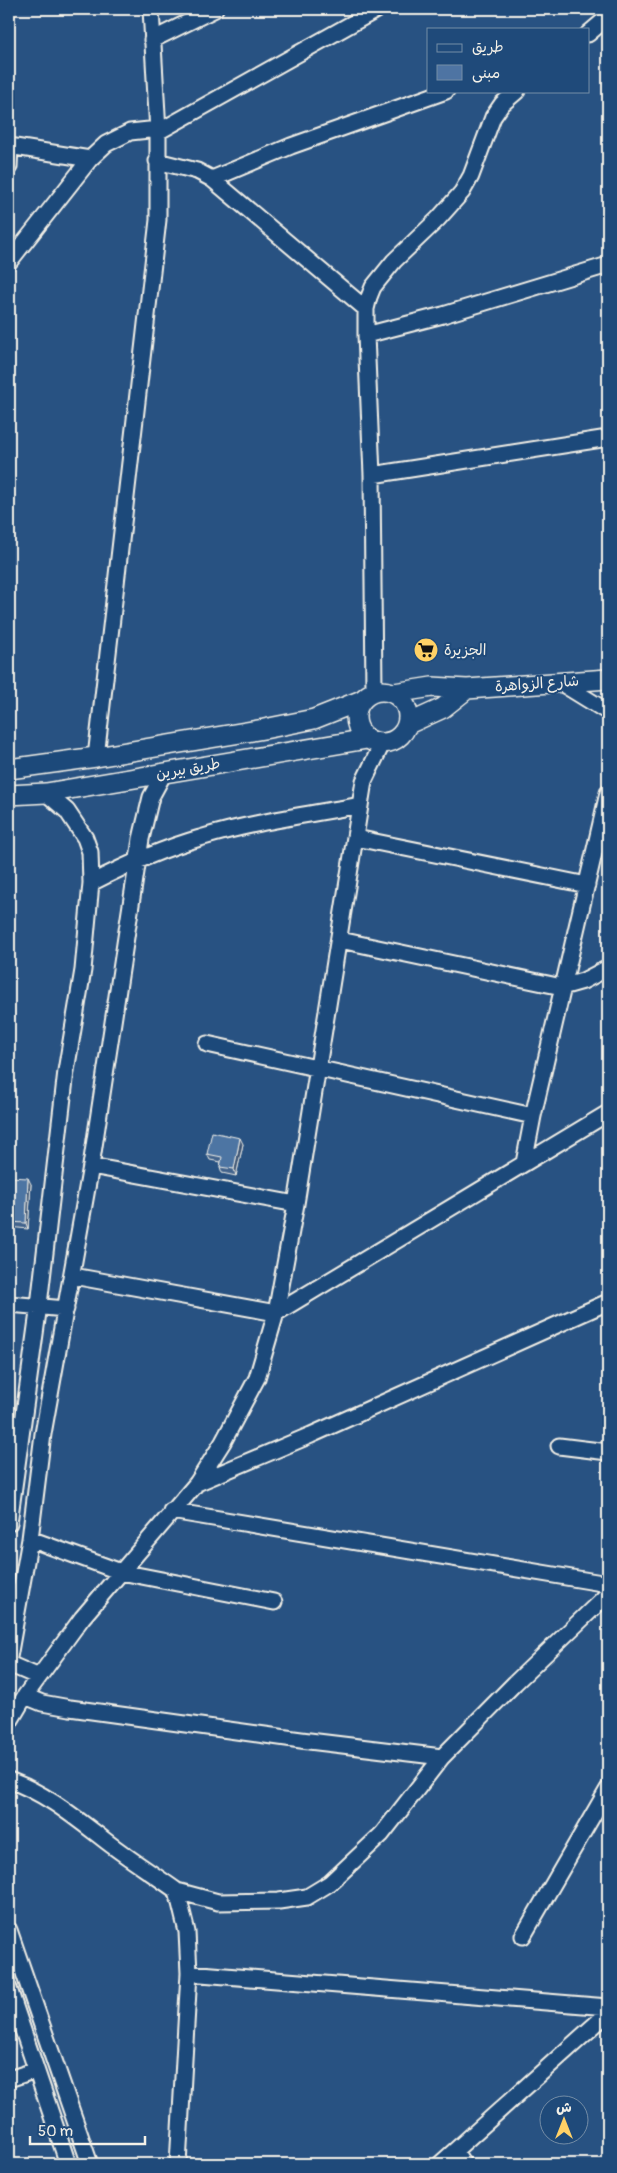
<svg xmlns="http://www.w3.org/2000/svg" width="617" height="2173" font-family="Pangolin,'Playpen Sans Arabic',sans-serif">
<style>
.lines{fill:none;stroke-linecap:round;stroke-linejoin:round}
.minor-casing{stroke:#f4f1e8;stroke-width:19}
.major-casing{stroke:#f4f1e8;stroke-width:22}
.minor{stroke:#1f4a7a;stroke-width:15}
.major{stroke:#1f4a7a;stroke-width:19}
.wall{fill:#43648c;stroke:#f4f1e8}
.shaded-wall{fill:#375172;stroke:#f4f1e8}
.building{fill:#4e74a3;stroke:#f4f1e8}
.labels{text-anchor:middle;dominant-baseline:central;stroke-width:4;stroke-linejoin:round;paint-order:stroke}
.poi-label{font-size:15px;fill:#f4f1e8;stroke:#1f4a7a;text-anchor:start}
.street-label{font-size:15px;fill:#f4f1e8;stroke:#1f4a7a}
</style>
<rect width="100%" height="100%" fill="#285282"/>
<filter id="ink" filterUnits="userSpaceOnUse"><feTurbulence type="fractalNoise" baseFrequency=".02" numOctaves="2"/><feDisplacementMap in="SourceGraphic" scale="10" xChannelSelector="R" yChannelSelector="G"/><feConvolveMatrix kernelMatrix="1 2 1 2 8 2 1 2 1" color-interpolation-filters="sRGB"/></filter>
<g filter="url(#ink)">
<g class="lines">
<defs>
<path id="minor" d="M588 34 608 17
M152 40 215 9
M9 146 90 159
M157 161 197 171 212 179 366 309
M9 167 10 146
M212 179 291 146 446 91
M9 262 90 159 106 144 130 132 149 130 158 132 378 9
M366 335 443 315 608 265
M372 475 608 438
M561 683 608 712
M374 692 372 475 366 335V309L369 297 373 287 394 261 438 219 462 192 471 176 493 117 502 104 517 91
M96 757 158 220V132L151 9
M356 838 587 885
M91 883C126 865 161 849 200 838 252 822 307 815 360 805
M340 940 562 987 583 981 608 968
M207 1044 533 1116
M524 1163 533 1116 608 793
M91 1166 296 1204
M73 1276 276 1313 608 1113
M9 1304 66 1309
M559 1446 608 1452
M197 1483 311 1435 608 1302
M171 1511 608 1584
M9 1523 39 1305 66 1071 83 970 91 883 90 852 85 838 67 811 46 793
M30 1539 121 1572 274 1602
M9 1657 30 1539 43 1434 91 1166 141 839 151 797 164 773
M9 1664 39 1677
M25 1696 42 1703 70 1708 301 1740 442 1757
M9 1723 25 1696 82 1618 197 1483 223 1442 257 1378 276 1313 296 1204 364 781 382 744
M9 1780C45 1793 72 1815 102 1838 126 1857 152 1873 177 1891L187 1932 189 1973 178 2164
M177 1891 218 1902 279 1901 307 1897 330 1883 382 1834 442 1757 515 1683 608 1594
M9 1930 90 2164
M523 1936 608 1789
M189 1973 608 2007
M9 1989 68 2164
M9 2079 36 2070
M455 2151 463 2164
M440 2164 608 2013"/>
<path id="major" d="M356 717a26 26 0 1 1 52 0a26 26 0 1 1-52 0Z
M394 693 432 687 467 689 608 679
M408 724 443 708 467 689
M9 769 96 757 264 729 314 719 362 700
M9 795 46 793 367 739"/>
</defs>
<use href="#minor" class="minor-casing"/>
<use href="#major" class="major-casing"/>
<use href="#minor" class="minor"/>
<use href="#major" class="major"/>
</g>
<path class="wall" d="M243 1144 236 1176 222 1173 220 1167 221 1162 210 1160 207 1154Z
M9 1177 31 1184 28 1229 9 1227Z"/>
<path class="shaded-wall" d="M240 1138 243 1144 236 1176 234 1169Z
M28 1178 31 1184 28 1229 26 1223Z"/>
<path class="building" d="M212 1132 240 1138 234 1169 220 1167 222 1157 207 1154Z
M9 1177 28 1178 26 1223 9 1222Z"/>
</g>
<defs>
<symbol id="supermarket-disc" viewBox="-11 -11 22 22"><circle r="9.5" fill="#ffd166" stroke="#1f4a7a"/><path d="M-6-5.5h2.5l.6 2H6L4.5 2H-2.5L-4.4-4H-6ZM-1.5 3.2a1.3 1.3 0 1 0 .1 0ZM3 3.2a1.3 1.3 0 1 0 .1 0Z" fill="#111"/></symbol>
</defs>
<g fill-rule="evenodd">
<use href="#supermarket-disc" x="412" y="636" width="28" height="28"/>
</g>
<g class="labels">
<g class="poi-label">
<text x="444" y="650">الجزيرة</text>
</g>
<g class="street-label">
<text transform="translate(537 684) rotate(-4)">شارع الزواهرة</text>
<text transform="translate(188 769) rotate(-10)">طريق بيرين</text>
</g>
</g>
<rect width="617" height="2173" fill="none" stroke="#1f4a7a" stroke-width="30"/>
<rect x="15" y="15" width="587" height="2143" fill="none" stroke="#f4f1e8" stroke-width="2" filter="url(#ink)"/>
<rect x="427" y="28" width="162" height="65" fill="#1f4a7a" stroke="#748da6"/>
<rect x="437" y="44" width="25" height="8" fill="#1f4a7a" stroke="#748da6"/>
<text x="472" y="52" font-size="15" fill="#f4f1e8">طريق</text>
<rect x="437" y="65" width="25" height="15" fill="#4e74a3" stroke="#748da6"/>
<text x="472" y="78" font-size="15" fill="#f4f1e8">مبنى</text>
<g transform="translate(564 2120)"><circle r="24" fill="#1f4a7a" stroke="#748da6"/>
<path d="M0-4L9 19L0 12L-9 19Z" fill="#ffd166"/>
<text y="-8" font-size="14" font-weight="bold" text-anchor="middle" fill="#f4f1e8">ش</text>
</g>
<path d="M30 2136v8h115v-8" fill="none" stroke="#f4f1e8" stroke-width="2.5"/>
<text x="38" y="2136" font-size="15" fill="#f4f1e8" stroke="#1f4a7a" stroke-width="4" paint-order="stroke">50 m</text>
</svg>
